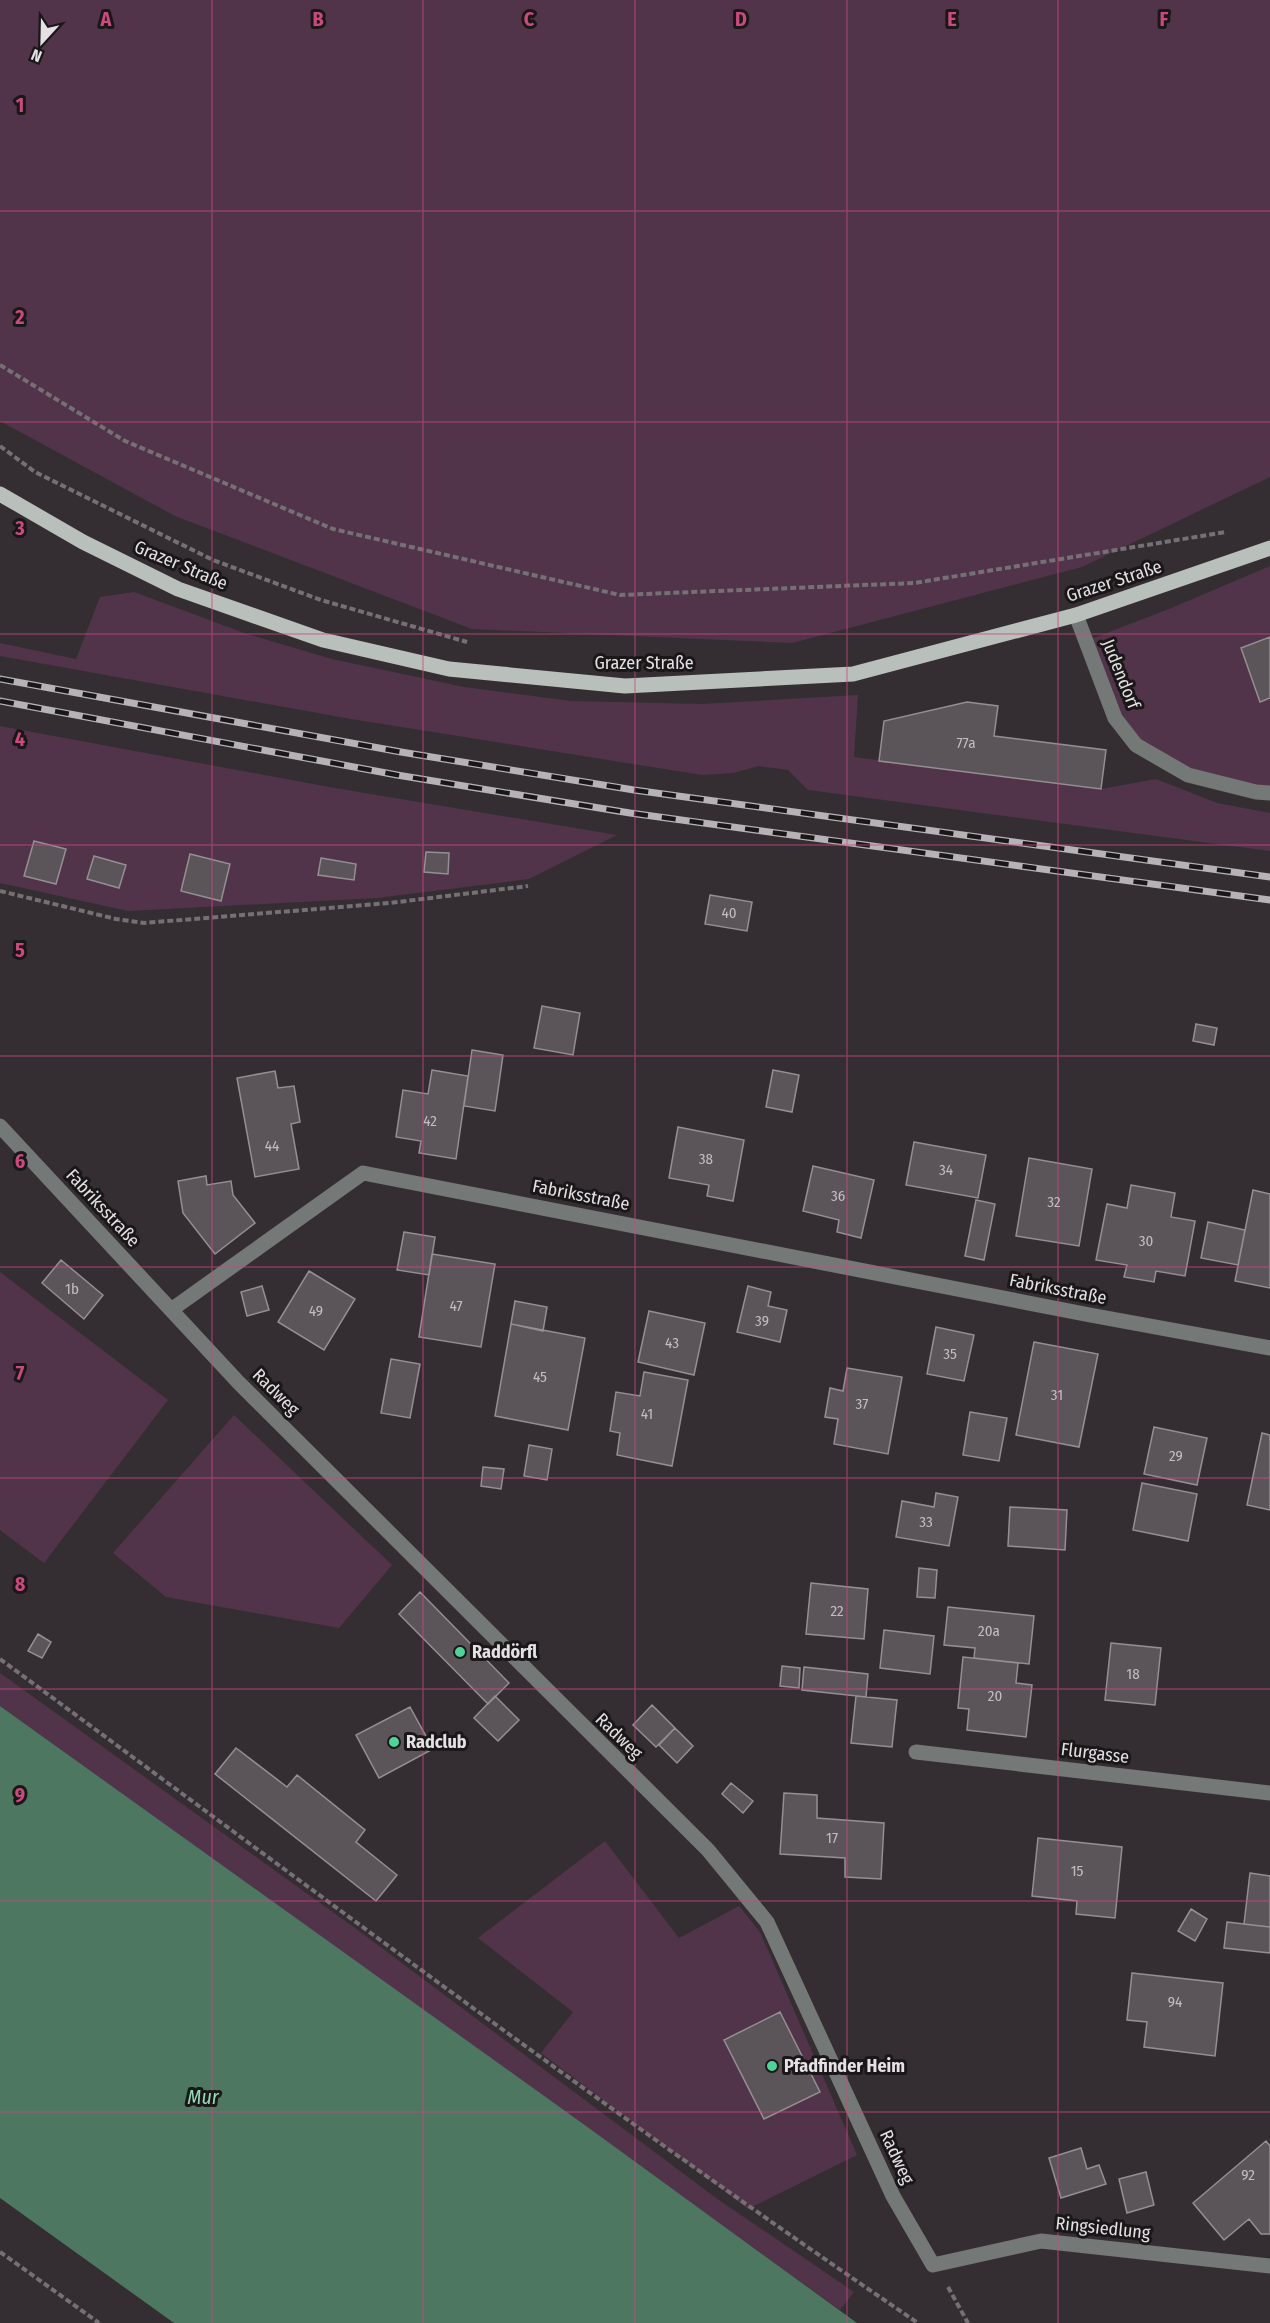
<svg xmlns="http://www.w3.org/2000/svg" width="1270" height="2323" font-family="'Fira Sans Condensed',sans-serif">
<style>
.green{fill:#513449}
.water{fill:#4d7761}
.building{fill:#5b5459;stroke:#958e93;stroke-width:1.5}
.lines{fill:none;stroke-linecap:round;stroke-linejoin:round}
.path{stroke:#757074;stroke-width:4;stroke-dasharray:6 3;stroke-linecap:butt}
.minor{stroke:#747876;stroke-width:15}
.major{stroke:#b9c0bc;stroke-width:15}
.rail-casing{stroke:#b7b2b6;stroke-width:7}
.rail{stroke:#1a1719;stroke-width:4.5;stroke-dasharray:14;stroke-linecap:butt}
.grid{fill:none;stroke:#ca4a7d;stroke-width:1.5;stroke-opacity:0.55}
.poi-dot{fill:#50d398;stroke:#1a1719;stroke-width:2}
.labels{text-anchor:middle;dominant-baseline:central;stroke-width:6;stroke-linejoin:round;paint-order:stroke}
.number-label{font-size:15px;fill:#c2bdc0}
.street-label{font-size:18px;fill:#e4e0e3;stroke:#1a1719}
.poi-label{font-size:18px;font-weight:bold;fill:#e4e0e3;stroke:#1a1719;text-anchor:start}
.water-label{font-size:20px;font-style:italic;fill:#94dcb6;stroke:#1a1719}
.grid-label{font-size:20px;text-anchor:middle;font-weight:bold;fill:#ca4a7d;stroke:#1a1719;stroke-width:6;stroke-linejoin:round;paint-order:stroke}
</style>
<rect width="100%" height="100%" fill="#342e32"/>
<path class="green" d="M0 0H1270V477L1082 567 792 643 472 629 175 516 0 421Z
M1270 566V793L1188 775 1136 745 1086 641 1169 609Z
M134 592 244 633 332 659 464 687 571 701 702 704 858 695 854 757 1101 789 1156 779 1217 803 1270 813V851L808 790 788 770 759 766 733 773 702 775 351 719 0 656V643L76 659 100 597Z
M0 726 329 787 617 835 529 879 377 898 128 911 0 883Z
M0 1272 168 1400 44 1563 0 1530Z
M234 1415 392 1565 339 1628 166 1597 113 1553Z
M0 1673 355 1928 716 2198 854 2292 840 2310 0 1706Z
M605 1841 679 1938 739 1906 760 1932 857 2155 748 2209 541 2053 573 2012 478 1938Z"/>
<path class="water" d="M0 1706 586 2126 857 2323H174L0 2198Z"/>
<path class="building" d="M1270 637V698L1260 702 1241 648Z
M967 702 998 706 994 736 1106 750 1101 789 879 761 884 721Z
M34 841 66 849 56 884 24 876Z
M426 852 449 853 448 874 424 872Z
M190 854 230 864 221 901 181 891Z
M94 856 126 865 119 888 87 879Z
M321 858 356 864 354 880 318 875Z
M710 895 752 902 747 931 705 924Z
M542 1006 580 1013 573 1055 534 1048Z
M1196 1024 1217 1028 1214 1045 1193 1041Z
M472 1050 503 1055 495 1111 464 1106Z
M432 1070 468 1076 456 1159 419 1153 421 1141 396 1137 403 1090 428 1094Z
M773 1070 799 1075 792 1112 766 1107Z
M275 1071 278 1088 294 1086 300 1122 291 1124 299 1169 255 1177 237 1078Z
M678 1127 744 1140 733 1201 707 1196 709 1185 669 1178Z
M914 1142 986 1155 978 1198 906 1185Z
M1029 1158 1092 1169 1079 1246 1016 1236Z
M813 1166 874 1180 861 1238 837 1232 839 1220 803 1211Z
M206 1176 207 1185 231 1181 233 1195 255 1223 215 1254 183 1213 178 1181Z
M1131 1185 1175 1193 1171 1217 1195 1221 1185 1276 1156 1271 1154 1282 1124 1277 1127 1265 1096 1260 1107 1204 1127 1208Z
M1253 1190 1270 1194V1288L1235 1281Z
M976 1200 995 1204 984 1260 965 1256Z
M1208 1222 1245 1230 1238 1265 1201 1258Z
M404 1232 435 1237 429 1275 397 1270Z
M432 1254 495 1264 481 1347 419 1337Z
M61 1260 103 1295 84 1319 42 1283Z
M309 1271 355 1299 324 1350 278 1322Z
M262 1286 269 1310 247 1316 241 1292Z
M748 1286 771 1292 768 1306 787 1310 780 1342 737 1332Z
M515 1301 547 1307 543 1331 511 1324Z
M649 1311 705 1323 694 1375 638 1362Z
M511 1324 585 1338 568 1430 495 1416Z
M936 1327 974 1335 964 1381 927 1374Z
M1034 1342 1098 1354 1079 1447 1016 1435Z
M391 1359 420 1364 410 1418 381 1413Z
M847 1368 902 1377 888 1454 834 1444 838 1419 825 1417 830 1388 843 1391Z
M644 1372 688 1380 672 1466 617 1455 620 1433 610 1431 616 1392 640 1396Z
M970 1412 1007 1418 999 1461 963 1455Z
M1154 1427 1207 1438 1197 1485 1144 1474Z
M1262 1433 1270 1435V1510L1247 1505Z
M529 1445 552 1449 547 1480 524 1476Z
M483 1467 504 1469 501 1489 481 1486Z
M1142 1483 1197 1494 1188 1541 1133 1530Z
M936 1493 958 1497 949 1546 896 1537 902 1501 934 1507Z
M1010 1507 1067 1510 1065 1550 1008 1546Z
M919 1568 937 1570 935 1598 917 1597Z
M811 1583 868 1589 864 1639 806 1634Z
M420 1592 509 1683 488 1704 399 1614Z
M948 1607 1034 1616 1029 1664 974 1658 975 1648 944 1645Z
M884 1630 934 1636 930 1674 880 1668Z
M38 1634 51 1642 42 1658 28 1651Z
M1111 1643 1161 1648 1155 1705 1105 1700Z
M963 1657 1018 1663 1016 1683 1032 1685 1026 1737 967 1730 969 1709 958 1708Z
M782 1666 800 1668 799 1688 780 1686Z
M804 1667 868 1674 866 1697 802 1690Z
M495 1696 519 1720 498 1741 474 1718Z
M856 1696 897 1700 892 1747 851 1743Z
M652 1705 675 1728 656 1747 633 1725Z
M410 1707 433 1749 379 1778 356 1735Z
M675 1728 693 1746 677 1763 659 1745Z
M236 1748 287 1787 297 1775 365 1830 356 1842 397 1875 376 1901 215 1774Z
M731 1783 753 1801 743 1813 722 1794Z
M784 1793 817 1795V1818L884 1823 881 1879 845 1877V1858L780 1854Z
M1038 1838 1122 1847 1115 1918 1076 1914 1077 1901 1032 1896Z
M1250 1873 1270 1876V1927L1244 1924Z
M1191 1909 1207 1919 1195 1941 1178 1931Z
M1227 1922 1270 1927V1953L1224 1948Z
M1132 1973 1223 1983 1215 2056 1144 2047 1147 2022 1127 2020Z
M780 2012 820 2092 764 2119 724 2040Z
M1266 2141 1270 2146V2234H1261L1249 2219 1224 2240 1193 2203Z
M1081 2148 1087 2169 1099 2165 1106 2184 1061 2198 1049 2158Z
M1146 2172 1154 2205 1127 2213 1119 2179Z"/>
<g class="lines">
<path class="path" d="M0 365 125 441 333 529 620 595 914 583 1226 532
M0 446 35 472 213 560 321 600 467 642
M0 891 116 919 144 923 390 903 528 886
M0 1659C304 1883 606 2111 918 2323
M0 2252 99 2323
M948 2287 968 2323"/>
<path class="minor" d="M1076 615 1115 718 1136 745 1188 775 1256 792 1270 793
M0 1126 239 1383 708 1850 767 1922 893 2196 933 2265 1041 2241 1270 2266
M171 1310 363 1173 1090 1315 1270 1348
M916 1752 1270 1793"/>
<path class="major" d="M0 494 83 542 178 589 323 640 449 669 625 686 853 674 1076 615 1270 548"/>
<defs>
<path id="rail" d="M0 679 401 752 634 790 1270 877
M0 701 397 775 630 813 1270 900"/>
</defs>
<use href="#rail" class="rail-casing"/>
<use href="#rail" class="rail"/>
</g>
<path class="grid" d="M212 0V2323M423 0V2323M635 0V2323M847 0V2323M1058 0V2323M0 211H1270M0 422H1270M0 634H1270M0 845H1270M0 1056H1270M0 1267H1270M0 1478H1270M0 1689H1270M0 1901H1270M0 2112H1270"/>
<g class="poi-dot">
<circle cx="460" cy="1652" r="6"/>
<circle cx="394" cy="1742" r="6"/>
<circle cx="772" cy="2066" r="6"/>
</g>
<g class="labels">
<g class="number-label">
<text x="966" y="743">77a</text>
<text x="729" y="913">40</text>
<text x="430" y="1121">42</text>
<text x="272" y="1146">44</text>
<text x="706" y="1159">38</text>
<text x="946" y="1170">34</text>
<text x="838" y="1196">36</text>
<text x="1054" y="1202">32</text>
<text x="1146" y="1241">30</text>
<text x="72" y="1289">1b</text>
<text x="456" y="1306">47</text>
<text x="316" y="1311">49</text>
<text x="762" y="1321">39</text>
<text x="672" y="1343">43</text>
<text x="950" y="1354">35</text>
<text x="540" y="1377">45</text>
<text x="1057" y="1395">31</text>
<text x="862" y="1404">37</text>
<text x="647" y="1414">41</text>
<text x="1176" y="1456">29</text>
<text x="926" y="1522">33</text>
<text x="837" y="1611">22</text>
<text x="989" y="1631">20a</text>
<text x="1133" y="1674">18</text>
<text x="995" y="1696">20</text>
<text x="832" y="1838">17</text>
<text x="1077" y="1871">15</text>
<text x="1175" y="2002">94</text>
<text x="1248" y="2175">92</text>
</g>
<g class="street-label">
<text transform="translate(181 565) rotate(23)">Grazer Straße</text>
<text transform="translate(1114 581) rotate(-18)">Grazer Straße</text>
<text x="644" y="663">Grazer Straße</text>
<text transform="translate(1121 674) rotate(68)">Judendorf</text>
<text transform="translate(581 1195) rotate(11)">Fabriksstraße</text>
<text transform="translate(103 1208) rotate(47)">Fabriksstraße</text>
<text transform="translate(1058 1289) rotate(11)">Fabriksstraße</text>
<text transform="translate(276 1392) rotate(45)">Radweg</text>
<text transform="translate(619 1736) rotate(44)">Radweg</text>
<text transform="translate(1095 1753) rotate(7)">Flurgasse</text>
<text transform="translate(897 2157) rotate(65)">Radweg</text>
<text transform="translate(1103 2228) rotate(6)">Ringsiedlung</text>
</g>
<g class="poi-label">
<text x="472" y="1652">Raddörfl</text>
<text x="406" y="1742">Radclub</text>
<text x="784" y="2066">Pfadfinder Heim</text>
</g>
<g class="water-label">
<text x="203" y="2097">Mur</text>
</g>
</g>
<g class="grid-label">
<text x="106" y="26">A</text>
<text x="318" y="26">B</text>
<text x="529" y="26">C</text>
<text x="741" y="26">D</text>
<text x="952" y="26">E</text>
<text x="1164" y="26">F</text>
<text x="20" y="112">1</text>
<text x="20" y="324">2</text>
<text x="20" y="535">3</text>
<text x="20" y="746">4</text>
<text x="20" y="957">5</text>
<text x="20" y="1168">6</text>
<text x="20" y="1380">7</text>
<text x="20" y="1591">8</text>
<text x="20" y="1802">9</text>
</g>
<g transform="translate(42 42) rotate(202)" stroke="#1a1719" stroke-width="4.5" paint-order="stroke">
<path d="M0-4.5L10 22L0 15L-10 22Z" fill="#e4e0e3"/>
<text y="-9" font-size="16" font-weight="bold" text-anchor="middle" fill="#e4e0e3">N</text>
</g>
</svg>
